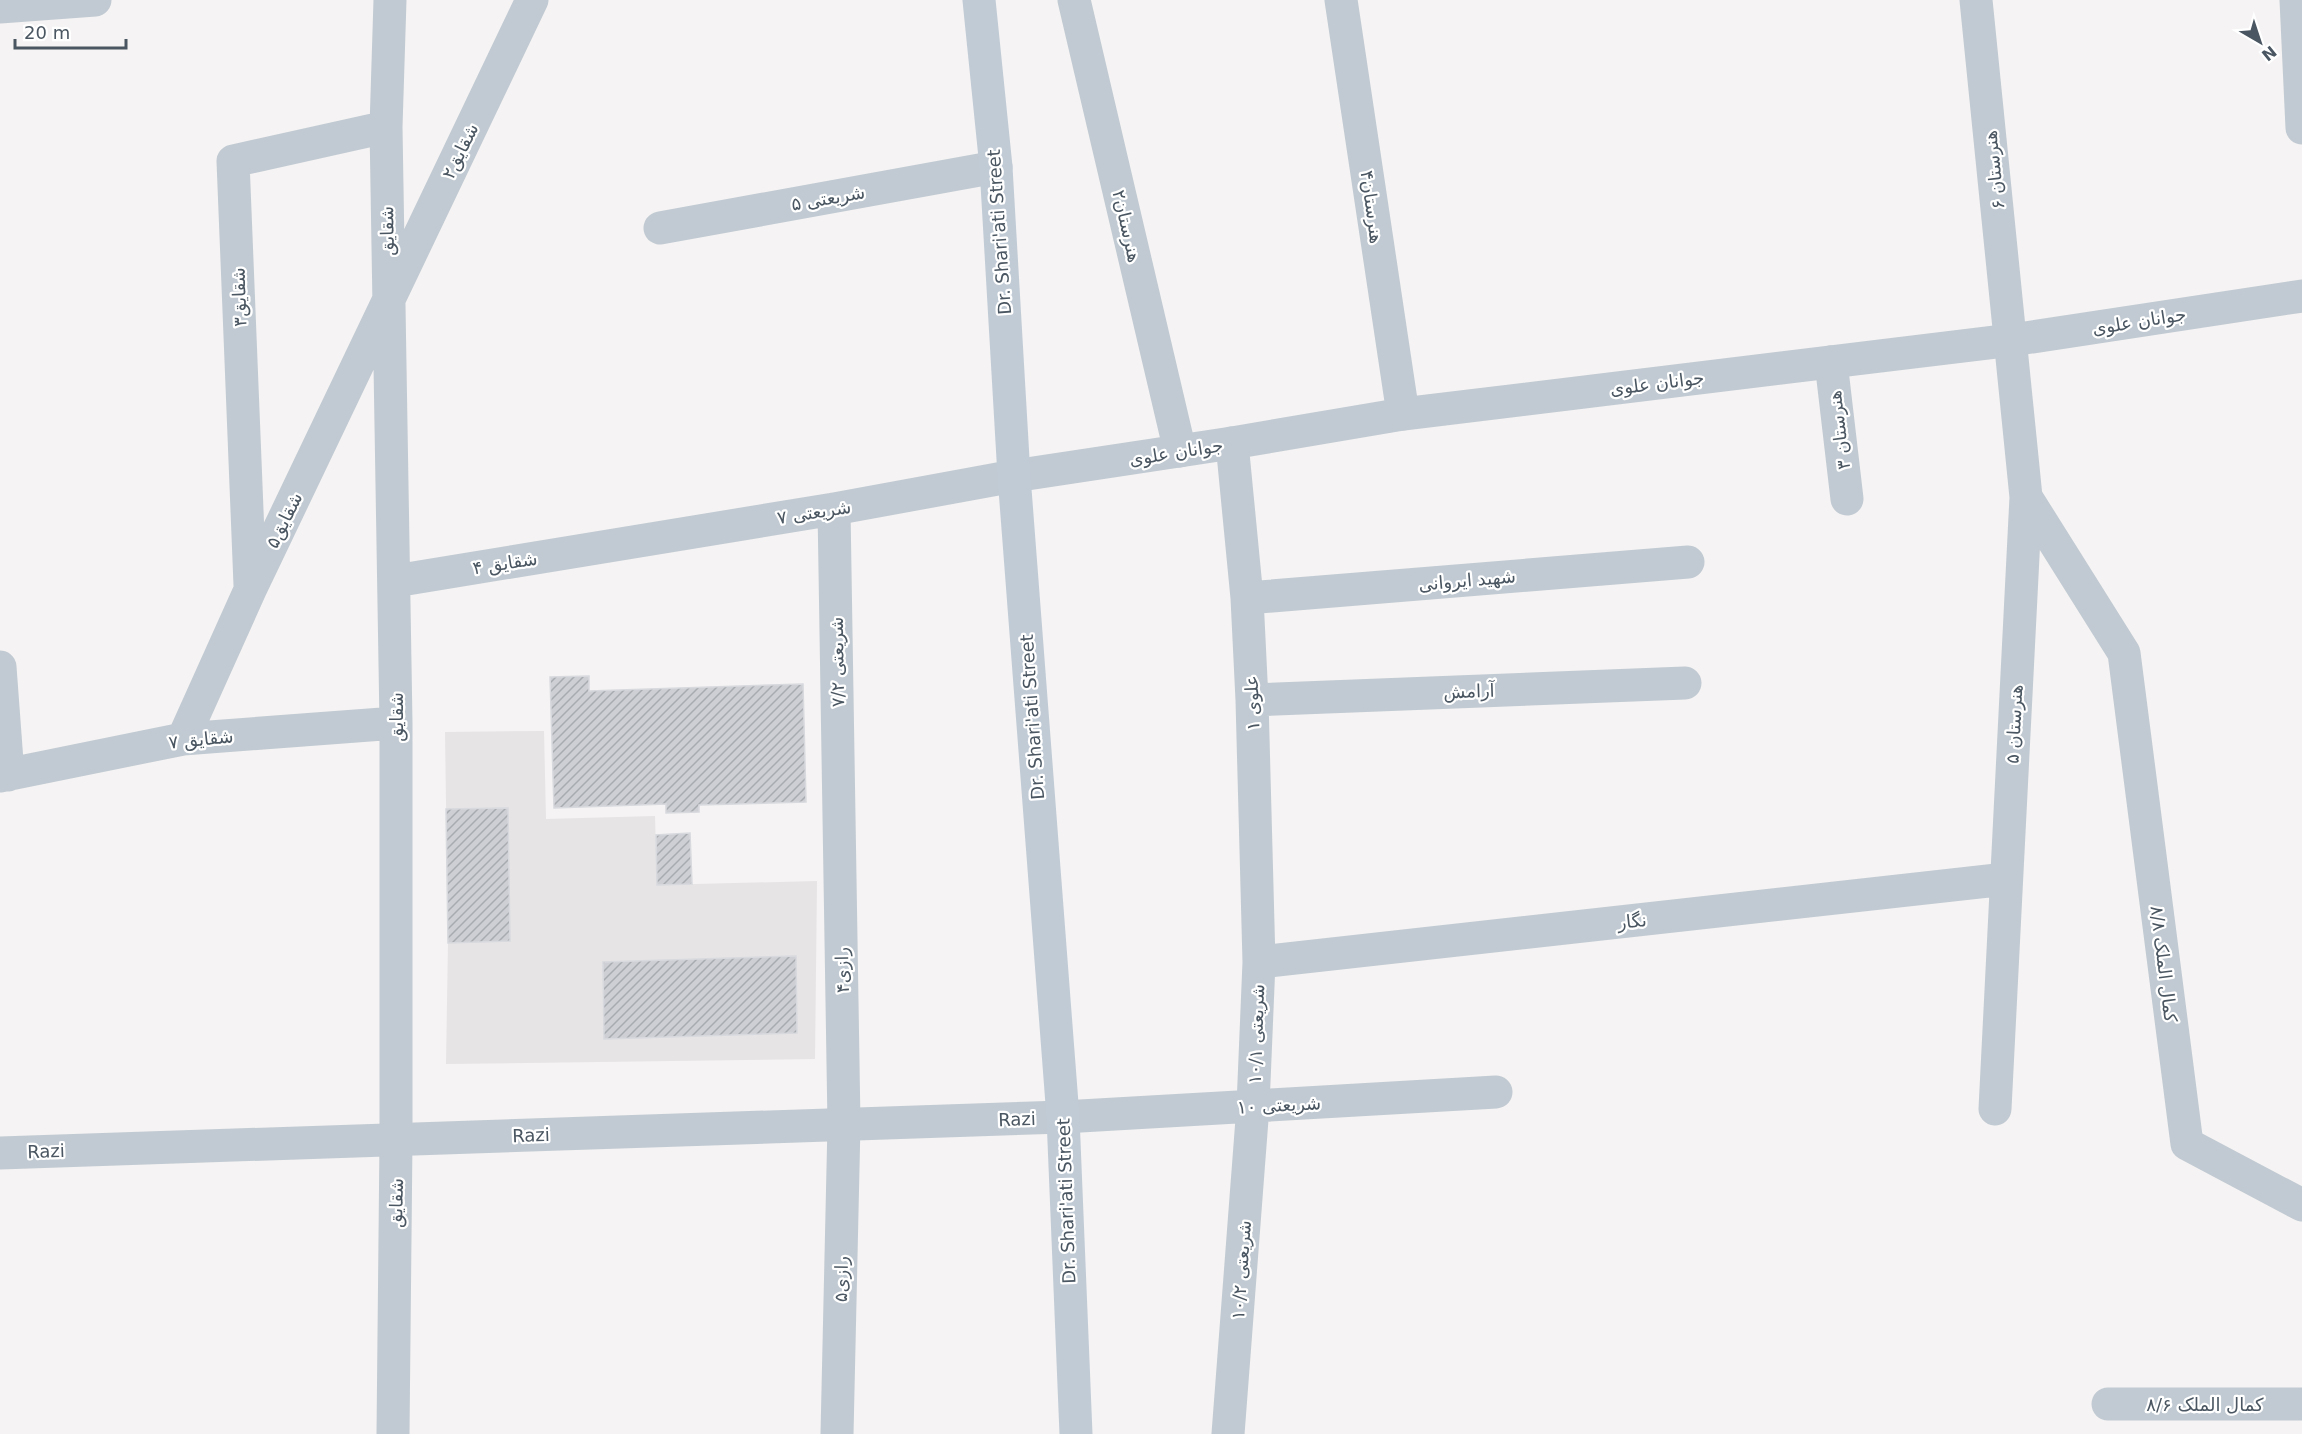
<svg xmlns="http://www.w3.org/2000/svg" width="2302" height="1434" font-family="'DejaVu Sans','Noto Sans Arabic',sans-serif">
<style>
.education{fill:#e6e4e5}
.building{fill:url(#building-hatch);stroke:#d7d9de;stroke-width:1.5}
.lines{fill:none;stroke-linecap:round;stroke-linejoin:round}
.minor{stroke:#c1cad2;stroke-width:33}
.tertiary{stroke:#c1cad2;stroke-width:33}
.secondary{stroke:#c1cbd6;stroke-width:33}
.labels{text-anchor:middle;dominant-baseline:central;stroke-width:4.5;stroke-linejoin:round;paint-order:stroke}
.street-label{font-size:18px;fill:#4a5661;stroke:#fff}
</style>
<defs>
<pattern id="building-hatch" width="6" height="6" patternUnits="userSpaceOnUse" patternTransform="scale(1.5)"><rect width="6" height="6" fill="#cdcfd5"/><path d="M-1 1l2-2M0 6l6-6M5 7l2-2" fill="none" stroke="#a8abb0"/></pattern>
</defs>
<rect width="100%" height="100%" fill="#f5f3f3"/>
<path class="education" d="M544 731 546 819 655 816 657 885 817 881 815 1059 446 1064 448 943 445 732Z"/>
<path class="building" d="M589 676V691L803 684 806 802 699 805V812L666 813V804L554 808 550 677Z
M508 808 510 941 448 943 446 809Z
M690 833 692 884 657 885 656 835Z
M796 956 797 1033 604 1039 603 962Z"/>
<g class="lines">
<path class="minor" d="M390 0 386 127 396 723V1139L393 1434
M1074 0 1180 451
M1341 0 1403 414
M1976 0 2026 497 1995 1109
M2296 0 2302 128
M0 7 95 0
M660 228 996 167
M1831 362 1847 499
M2026 497 2124 653 2187 1144 2302 1205
M834 509 844 1124 837 1434
M395 581 834 509 1014 476
M250 585 233 161 386 127
M1247 598 1688 562
M0 667 8 775
M1252 700 1685 683
M183 739 250 590 532 0
M0 776 183 739 396 723
M1259 962 2006 879
M1063 1117 1496 1092
M2108 1404H2302
M1228 1434 1253 1106 1259 962 1252 700 1247 598 1232 443"/>
<path class="tertiary" d="M1014 476 1232 443 1403 414 2012 340 2302 296
M0 1153 1063 1117"/>
<path class="secondary" d="M979 0 996 167 1014 476 1063 1117 1076 1434"/>
</g>
<g class="labels">
<g class="street-label">
<text transform="translate(460 151) rotate(-64)">شقایق۲</text>
<text transform="translate(1994 170) rotate(-96)">هنرستان ۶</text>
<text transform="translate(828 198) rotate(-10)">شریعتی ۵</text>
<text transform="translate(1372 207) rotate(82)">هنرستان۴</text>
<text transform="translate(1127 226) rotate(77)">هنرستان۲</text>
<text transform="translate(387 231) rotate(-91)">شقایق</text>
<text transform="translate(999 232) rotate(-94)">Dr. Shari'ati Street</text>
<text transform="translate(239 297) rotate(-92)">شقایق۳</text>
<text transform="translate(2139 321) rotate(-9)">جوانان علوی</text>
<text transform="translate(1657 383) rotate(-7)">جوانان علوی</text>
<text transform="translate(1839 430) rotate(-97)">هنرستان ۳</text>
<text transform="translate(1176 452) rotate(-9)">جوانان علوی</text>
<text transform="translate(814 512) rotate(-9)">۷ شریعتی</text>
<text transform="translate(284 520) rotate(-64)">شقایق۵</text>
<text transform="translate(505 563) rotate(-9)">شقایق ۴</text>
<text transform="translate(1467 580) rotate(-5)">شهید ایروانی</text>
<text transform="translate(837 662) rotate(-91)">شریعتی ۷/۲</text>
<text transform="translate(1469 691) rotate(-2)">آرامش</text>
<text transform="translate(1252 703) rotate(-92)">علوی ۱</text>
<text transform="translate(396 717) rotate(-90)">شقایق</text>
<text transform="translate(1032 717) rotate(-94)">Dr. Shari'ati Street</text>
<text transform="translate(2014 724) rotate(-87)">هنرستان ۵</text>
<text transform="translate(201 739) rotate(-6)">شقایق ۷</text>
<text transform="translate(1632 921) rotate(-6)">نگار</text>
<text transform="translate(2164 964) rotate(83)">کمال الملک ۸/۸</text>
<text transform="translate(842 970) rotate(-91)">رازی۴</text>
<text transform="translate(1256 1034) rotate(-88)">شریعتی ۱۰/۱</text>
<text transform="translate(1279 1105) rotate(-3)">شریعتی ۱۰</text>
<text transform="translate(1017 1119) rotate(-2)">Razi</text>
<text transform="translate(531 1135) rotate(-2)">Razi</text>
<text transform="translate(46 1151) rotate(-2)">Razi</text>
<text transform="translate(1066 1201) rotate(-92)">Dr. Shari'ati Street</text>
<text transform="translate(396 1203) rotate(-89)">شقایق</text>
<text transform="translate(1241 1270) rotate(-86)">شریعتی ۱۰/۲</text>
<text transform="translate(841 1279) rotate(-89)">رازی۵</text>
<text x="2205" y="1404">کمال الملک ۸/۶</text>
</g>
</g>
<g transform="translate(2260 42) rotate(141)" stroke="#ffffff" stroke-width="4.5" paint-order="stroke">
<path d="M0-4.5L10 22L0 15L-10 22Z" fill="#4a5661"/>
<text y="-9" font-size="16" font-weight="bold" text-anchor="middle" fill="#4a5661">N</text>
</g>
<path d="M15 39v9h111v-9" fill="none" stroke="#4a5661" stroke-width="3"/>
<text x="24" y="39" font-size="18" fill="#4a5661" stroke="#ffffff" stroke-width="4.5" paint-order="stroke">20 m</text>
</svg>
